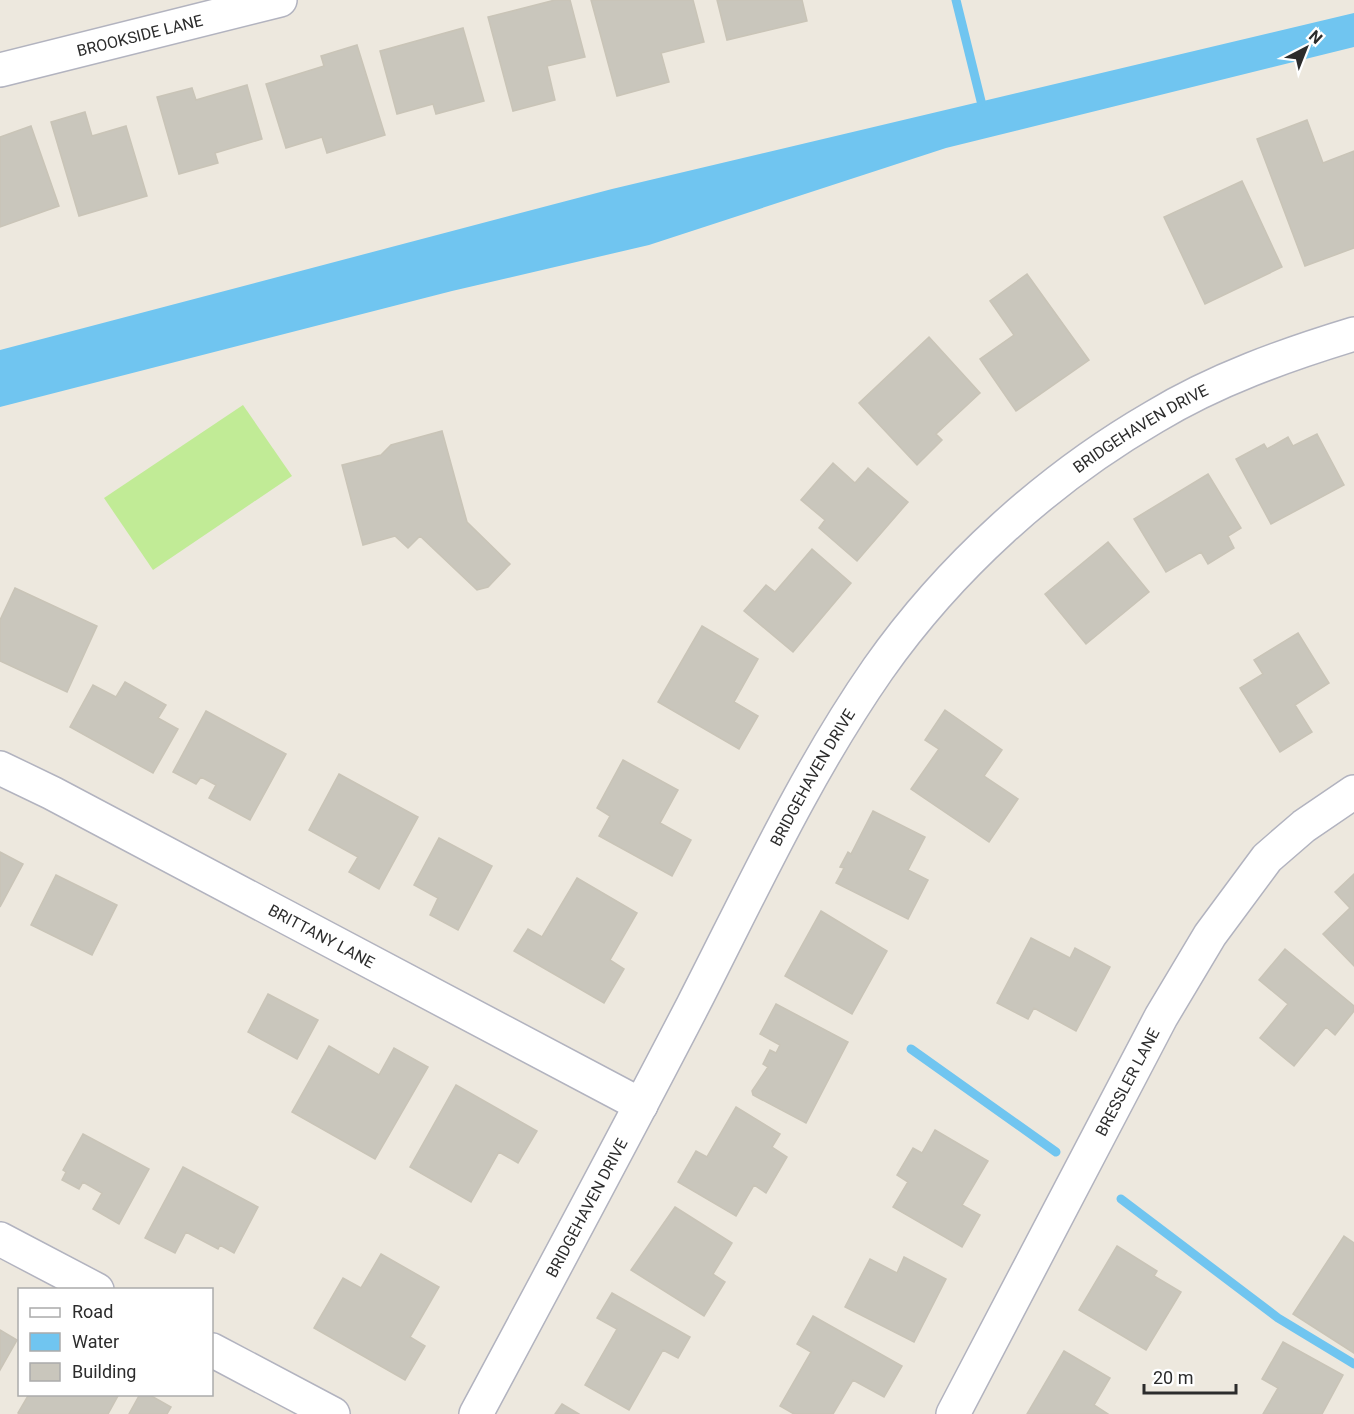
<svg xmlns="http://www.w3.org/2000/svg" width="1354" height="1414" font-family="Roboto,sans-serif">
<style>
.pitch{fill:#c1eb96}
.water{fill:#70c5f0}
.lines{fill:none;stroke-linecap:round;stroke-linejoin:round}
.stream{stroke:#70c5f0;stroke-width:9}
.building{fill:#c9c6bc;stroke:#c9c4b7;stroke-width:1.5}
.minor-casing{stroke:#b2b3bf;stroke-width:36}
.minor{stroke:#fff;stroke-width:33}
.labels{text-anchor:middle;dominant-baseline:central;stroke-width:4.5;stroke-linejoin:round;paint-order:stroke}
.street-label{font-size:16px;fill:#2c2c2c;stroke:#fff}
</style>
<rect width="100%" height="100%" fill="#ede8de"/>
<path class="pitch" d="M243 405 292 476 153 570 104 498Z"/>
<path class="water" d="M1354 13V47L946 148 649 245 452 291 0 407V350L612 189Z"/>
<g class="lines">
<path class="stream" d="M956 0 981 101
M911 1049 1056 1152
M1121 1199 1278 1318 1354 1364"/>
</g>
<path class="building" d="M555 0H570L585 57 547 66 555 100 513 111 488 17Z
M591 0H693L704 42 661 53 669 82 617 96Z
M717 0H802L807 21 727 40Z
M463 28 484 101 436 114 433 104 397 114 380 51Z
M357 45 385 135 327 153 322 137 286 148 266 84 324 66 321 56Z
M247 85 262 139 215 153 218 163 179 174 157 97 192 88 196 100Z
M85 112 92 136 126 126 147 196 79 216 51 122Z
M1307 120 1323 163 1354 151V248L1305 266 1257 139Z
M31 126 59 206 0 227V137Z
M1242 181 1282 267 1205 304 1164 217Z
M1027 274 1089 360 1016 411 980 359 1014 335 990 301Z
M929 337 980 393 936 434 942 440 917 465 859 403Z
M442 431 467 522 510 564 488 587 477 590 420 536 408 548 395 536 363 545 342 465 381 455 391 445Z
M1317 434 1344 485 1271 524 1236 459 1264 444 1267 449 1288 437 1293 446Z
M833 463 855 483 868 468 908 502 857 561 819 528 825 520 801 500Z
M1208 474 1241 528 1228 536 1234 548 1208 564 1201 552 1166 572 1134 519Z
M1108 542 1149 592 1086 644 1045 594Z
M812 549 851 583 793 652 744 611 766 585 775 592Z
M15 588 97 626 67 692 0 661V620Z
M702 626 758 659 734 702 758 716 739 749 658 702Z
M1298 633 1329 683 1295 705 1312 732 1280 752 1240 688 1263 674 1254 660Z
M125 682 166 705 158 718 178 729 153 773 70 727 93 685 116 697Z
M945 710 1002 750 984 776 1018 799 989 842 911 789 939 749 925 740Z
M206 711 286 754 250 820 209 798 216 785 201 777 196 784 173 772Z
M623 760 678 790 660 823 691 840 672 876 599 836 610 816 597 808Z
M339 774 418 817 379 889 349 872 358 857 309 830Z
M873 811 925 837 908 870 928 880 908 919 836 883 844 868 840 867 848 852 851 854Z
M439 838 492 866 458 930 430 915 438 898 414 885Z
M0 852 23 864 0 907Z
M1354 874V966L1323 934 1350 908 1335 892Z
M56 875 117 905 92 955 31 925Z
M577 878 637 913 610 960 624 969 604 1003 514 951 528 929 542 937Z
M821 911 887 951 852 1014 785 976Z
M1031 938 1070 958 1075 948 1110 967 1076 1031 1034 1008 1028 1019 997 1003Z
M1285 949 1354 1006V1011L1335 1035 1326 1027 1294 1066 1260 1038 1288 1004 1259 980Z
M268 994 318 1020 297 1059 248 1032Z
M776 1004 848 1042 806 1123 753 1095 752 1091 768 1067 763 1064 770 1050 776 1053 780 1045 760 1034Z
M329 1046 379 1075 394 1048 428 1067 375 1159 292 1112Z
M456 1085 537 1131 518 1163 499 1152 471 1202 410 1167Z
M736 1107 780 1134 772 1147 787 1157 766 1193 754 1185 736 1216 678 1182 696 1151 707 1157Z
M935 1130 988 1161 962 1205 980 1215 962 1247 893 1207 908 1182 897 1175 913 1148 922 1153Z
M83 1134 149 1169 119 1224 93 1209 102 1193 83 1182 79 1189 62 1180 66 1172 63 1170Z
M183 1167 258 1207 234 1253 220 1245 218 1249 186 1232 175 1253 145 1238Z
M675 1207 732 1243 713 1274 725 1282 704 1316 631 1270Z
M1344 1236 1354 1243V1353L1293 1314Z
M1117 1246 1157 1271 1154 1276 1181 1292 1146 1350 1079 1310Z
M381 1254 439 1287 410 1337 425 1346 405 1380 314 1328 343 1278 361 1288Z
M904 1257 946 1279 914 1342 845 1307 870 1259 897 1273Z
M612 1293 690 1337 678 1358 663 1350 629 1410 585 1385 617 1329 597 1318Z
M813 1316 902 1366 884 1397 853 1380 833 1414H794L780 1406 811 1352 797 1344Z
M0 1330 17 1340 0 1370Z
M1283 1342 1343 1375 1322 1414H1263L1278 1388 1262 1379Z
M1064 1351 1110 1378 1094 1405 1108 1414H1027Z
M29 1394H119L108 1414H20L18 1413Z
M140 1394H148L171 1407 167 1414H129Z
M562 1404 579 1414H555Z"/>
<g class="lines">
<defs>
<g id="minor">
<path id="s1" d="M0 70 280 0"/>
<path id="s2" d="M0 768 52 793 641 1105"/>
<path d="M0 1239 97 1290"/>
<path d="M212 1350 333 1414"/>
<path id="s3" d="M476 1414C549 1278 622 1142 693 1005 751 892 805 774 878 669 949 568 1047 479 1154 417 1215 380 1285 355 1354 334"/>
<path id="s4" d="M953 1414 1161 1017 1210 935 1267 858 1304 826 1354 792"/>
</g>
</defs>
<use href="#minor" class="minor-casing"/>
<use href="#minor" class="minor"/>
</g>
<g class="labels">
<g class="street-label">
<text stroke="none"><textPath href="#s1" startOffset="144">BROOKSIDE LANE</textPath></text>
<text stroke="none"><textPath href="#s3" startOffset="1206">BRIDGEHAVEN DRIVE</textPath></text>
<text stroke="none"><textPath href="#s3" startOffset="720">BRIDGEHAVEN DRIVE</textPath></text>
<text stroke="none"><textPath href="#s2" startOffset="363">BRITTANY LANE</textPath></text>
<text stroke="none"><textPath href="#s4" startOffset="375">BRESSLER LANE</textPath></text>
<text stroke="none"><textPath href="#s3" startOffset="234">BRIDGEHAVEN DRIVE</textPath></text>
</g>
</g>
<rect x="18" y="1288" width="195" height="108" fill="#ffffff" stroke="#ababab" stroke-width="1.5"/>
<rect x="30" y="1308" width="30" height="9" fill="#ffffff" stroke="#ababab" stroke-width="1.5"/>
<text x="72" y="1318" font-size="18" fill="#2c2c2c">Road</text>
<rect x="30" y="1333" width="30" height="18" fill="#70c5f0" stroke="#ababab" stroke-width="1.5"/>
<text x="72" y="1348" font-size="18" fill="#2c2c2c">Water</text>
<rect x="30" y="1363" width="30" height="18" fill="#c9c6bc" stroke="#ababab" stroke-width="1.5"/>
<text x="72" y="1378" font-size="18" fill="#2c2c2c">Building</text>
<g transform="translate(1306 48) rotate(42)" stroke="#ffffff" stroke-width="4.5" paint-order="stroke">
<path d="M0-4.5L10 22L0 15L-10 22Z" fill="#2c2c2c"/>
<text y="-9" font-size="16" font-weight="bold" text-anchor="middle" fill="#2c2c2c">N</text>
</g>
<path d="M1144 1384v9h92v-9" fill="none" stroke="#2c2c2c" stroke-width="3"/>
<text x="1153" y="1384" font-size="18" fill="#2c2c2c" stroke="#ffffff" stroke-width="4.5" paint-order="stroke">20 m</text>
</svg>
